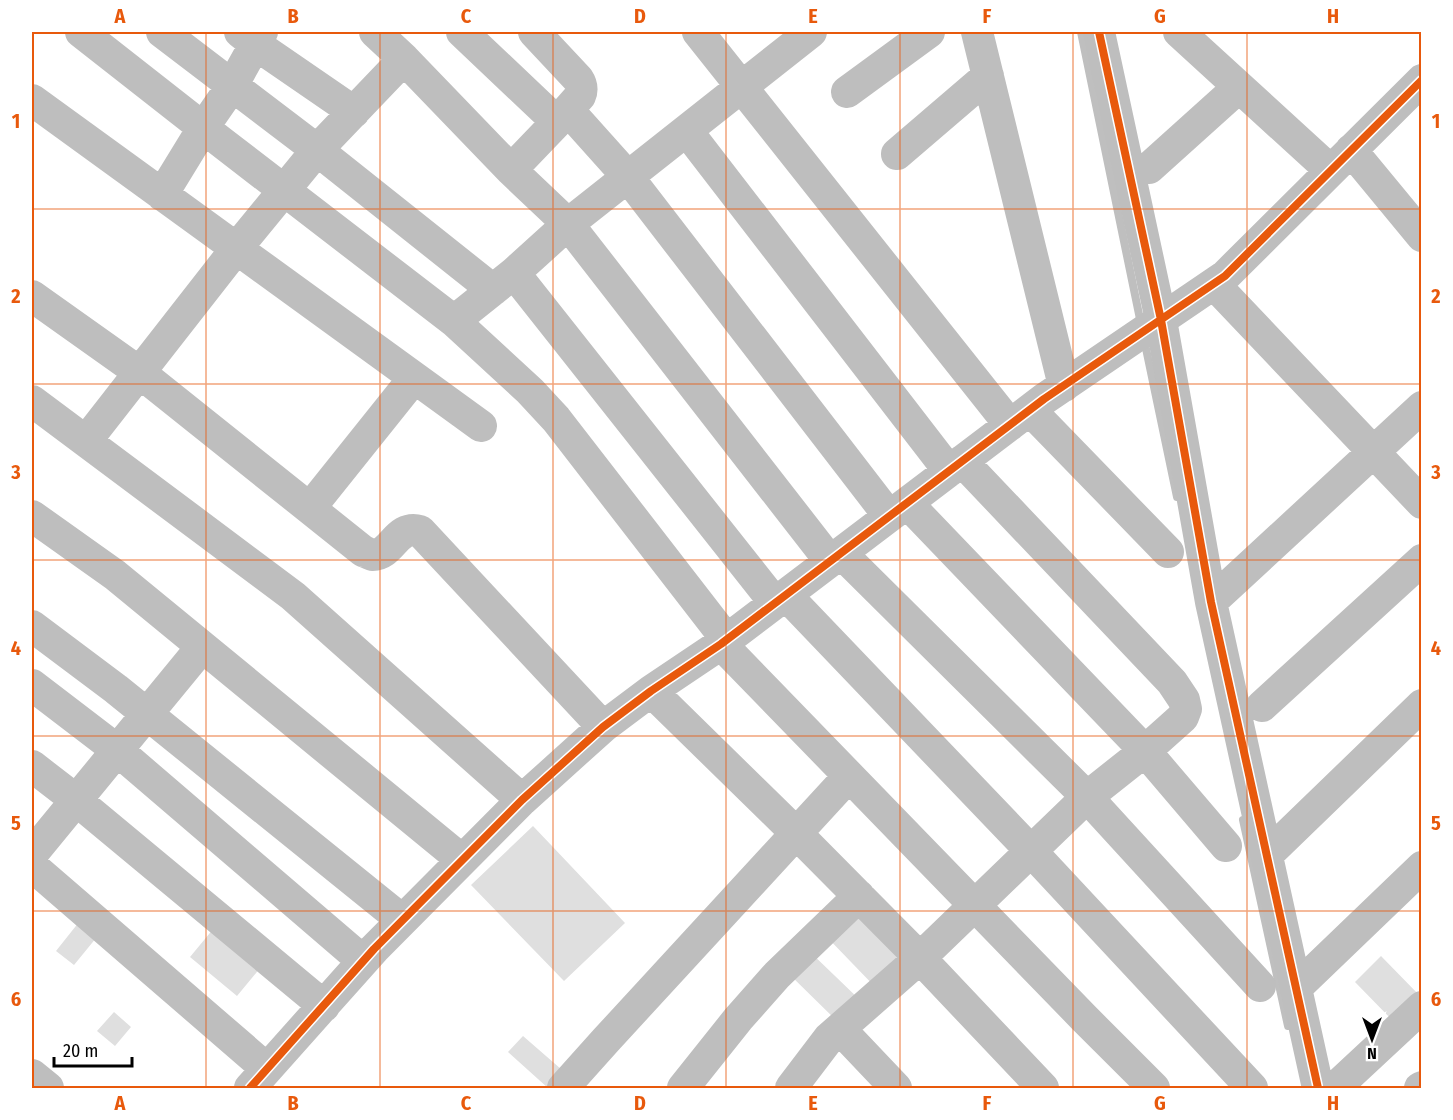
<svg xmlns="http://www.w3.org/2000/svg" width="1453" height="1120" font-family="'Fira Sans Condensed',sans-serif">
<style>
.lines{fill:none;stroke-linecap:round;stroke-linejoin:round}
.stream{stroke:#bfbfbf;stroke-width:8}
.building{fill:#dfdfdf}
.minor{stroke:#bebebe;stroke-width:32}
.cycleway-casing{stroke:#fff;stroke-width:11}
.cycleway{stroke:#e8590c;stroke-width:8}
.grid{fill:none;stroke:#e8590c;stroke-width:1.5;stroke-opacity:0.55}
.neatline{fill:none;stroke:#e8590c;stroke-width:2}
.grid-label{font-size:20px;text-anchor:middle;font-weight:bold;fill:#e8590c}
</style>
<rect width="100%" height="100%" fill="#fff"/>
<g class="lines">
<path class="stream" d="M1081 32 1141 324
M1144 339 1177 497
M1243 820 1288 1026"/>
</g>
<path class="building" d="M533 826 625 923 564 981 471 885Z
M851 907 908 965 880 992 823 933Z
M83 917 101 932 74 965 56 951Z
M219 922 266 961 237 996 190 957Z
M807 949 862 1002 840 1024 786 971Z
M1381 956 1421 997 1394 1022 1355 982Z
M114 1012 131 1027 115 1046 97 1031Z
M523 1036 569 1076 548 1088 508 1052Z"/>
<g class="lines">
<path class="minor" d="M81 32 220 141 454 321 530 391 556 419 727 640
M162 32 317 150 493 290
M240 32 255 44 354 112
M375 32 404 59 511 170 568 224 830 561
M462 32 557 122
M698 32 1010 425
M977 32 1064 386
M1099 32 1161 320 1211 602 1318 1088
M1179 32 1330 170
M847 92 929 32
M32 100 481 426
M568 110 628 177 889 516
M687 131 949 471
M1351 150 1422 236
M897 154 988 76
M1149 168 1239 87
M511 170 557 122 580 96C583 89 582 85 578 79L534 32
M162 195 203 128 232 86 262 32
M514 273 775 603
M1214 284 1422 503
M32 296 139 372 363 551C364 551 371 555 372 555 392 556 396 524 420 531L603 727
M454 321 514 273 568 224 811 32
M32 401 293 596 522 800
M1030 410 1168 552
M86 441 236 249 317 150 404 59
M907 503 1145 751 1226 846
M310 508 414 378
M32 516 115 575 462 860
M841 553 1087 797 1260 986
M786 595 1031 851 1252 1088
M1211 602 1422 407
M32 626 116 689 402 920
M721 644 1084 1018 1154 1088
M32 685 117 750 363 961
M651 691 796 833 920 958 1043 1088
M1262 706 1422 560
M32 766 76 800 324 1006
M32 854 202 647
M1267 855 1422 705
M32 866 267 1069
M1296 988 1422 867
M840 1029 896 1088
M32 1075 48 1088
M250 1088 374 949 522 800 603 727 651 691 721 644 1044 399 1225 276 1422 80
M563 1088 606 1040 849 776
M683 1088 738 1019 777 975 859 896
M791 1088 829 1038 920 958 1087 797 1145 751 1183 717 1186 709 1184 700 1172 682 962 461
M1335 1088 1422 1007
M1420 1088 1422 1087"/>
<defs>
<path id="cycleway" d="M1099 32 1161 320 1211 602 1318 1088
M250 1088 374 949 522 800 603 727 651 691 721 644 1044 399 1225 276 1422 80"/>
</defs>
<use href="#cycleway" class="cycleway-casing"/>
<use href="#cycleway" class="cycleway"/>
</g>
<path class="grid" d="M206 32V1088M380 32V1088M553 32V1088M726 32V1088M900 32V1088M1073 32V1088M1247 32V1088M32 209H1422M32 384H1422M32 560H1422M32 736H1422M32 911H1422"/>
<rect width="1453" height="1120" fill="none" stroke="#ffffff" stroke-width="66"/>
<g transform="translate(1372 1039) rotate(180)" stroke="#ffffff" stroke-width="4.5" paint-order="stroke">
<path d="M0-4.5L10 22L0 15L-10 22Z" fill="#000000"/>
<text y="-9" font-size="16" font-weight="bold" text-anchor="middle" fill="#000000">N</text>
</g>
<path d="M54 1057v9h78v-9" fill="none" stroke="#000000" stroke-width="3"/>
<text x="63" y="1057" font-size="18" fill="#000000" stroke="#ffffff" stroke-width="4.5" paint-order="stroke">20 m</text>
<rect x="33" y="33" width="1387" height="1054" class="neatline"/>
<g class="grid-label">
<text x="120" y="23">A</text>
<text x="293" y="23">B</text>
<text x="466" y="23">C</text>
<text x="640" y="23">D</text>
<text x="813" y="23">E</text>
<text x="987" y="23">F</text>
<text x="1160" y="23">G</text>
<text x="1333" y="23">H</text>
<text x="16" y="128">1</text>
<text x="1436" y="128">1</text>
<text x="16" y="303">2</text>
<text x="1436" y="303">2</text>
<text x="16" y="479">3</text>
<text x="1436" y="479">3</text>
<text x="16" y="655">4</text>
<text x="1436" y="655">4</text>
<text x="16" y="830">5</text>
<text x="1436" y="830">5</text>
<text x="16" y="1006">6</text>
<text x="1436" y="1006">6</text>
<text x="120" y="1110">A</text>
<text x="293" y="1110">B</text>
<text x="466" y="1110">C</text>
<text x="640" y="1110">D</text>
<text x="813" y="1110">E</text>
<text x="987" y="1110">F</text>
<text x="1160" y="1110">G</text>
<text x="1333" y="1110">H</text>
</g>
</svg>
